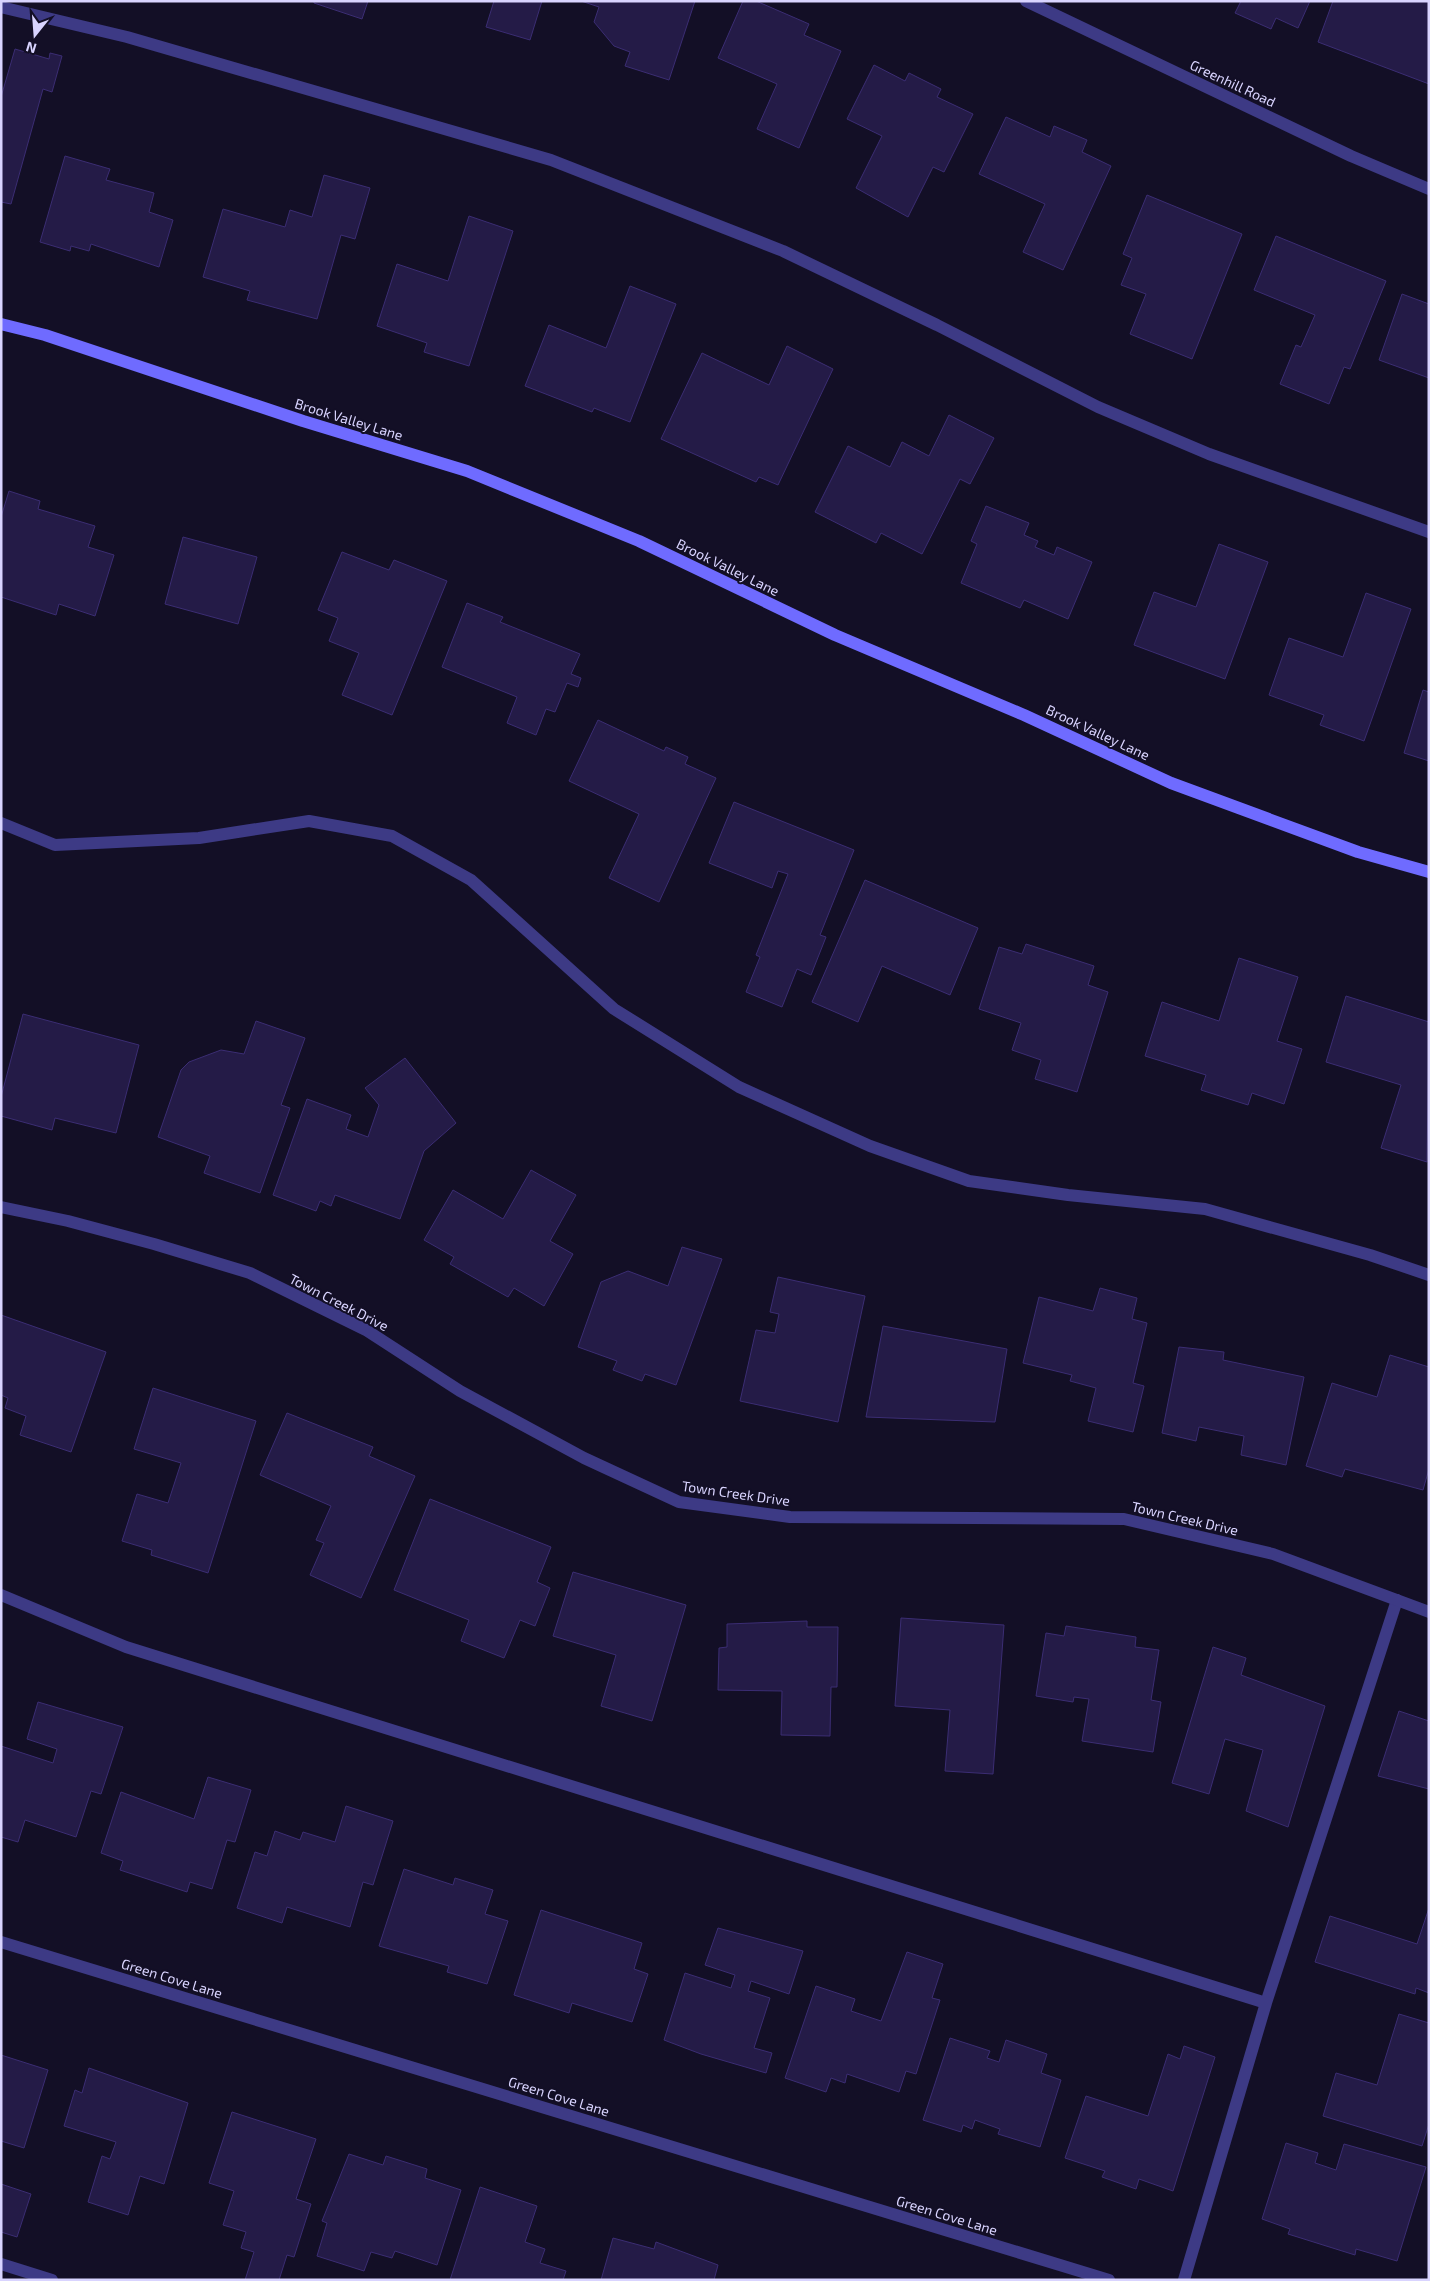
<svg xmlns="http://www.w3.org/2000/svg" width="1430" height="2281" font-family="'Exo 2',sans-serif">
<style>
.building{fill:#241b47;stroke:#3b2d73}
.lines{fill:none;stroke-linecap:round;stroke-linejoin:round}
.lane{stroke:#3d3a85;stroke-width:12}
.street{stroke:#3d3a85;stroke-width:12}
.secondary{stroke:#6f6bff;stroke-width:12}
.labels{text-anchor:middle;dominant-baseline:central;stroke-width:4;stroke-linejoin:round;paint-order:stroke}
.street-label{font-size:14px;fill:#d9d4ff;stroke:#130f26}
</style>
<rect width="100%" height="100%" fill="#130f26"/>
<path class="building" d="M314 1H368L362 19 314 3Z
M494 1H542L530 40 486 27Z
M581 1H695L669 80 625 66 630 52 614 46 594 22 599 7Z
M743 1H756L809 24 804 35 841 51 799 148 757 129 777 84 718 58Z
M1241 1H1310L1298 28 1276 18 1271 29 1235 13Z
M1333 1H1429V84L1318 42Z
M15 49 49 59 50 53 62 56 52 92 43 89 11 204 1 202V97Z
M874 65 905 81 909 73 941 89 937 97 973 114 944 172 933 167 908 217 856 188 882 136 847 119Z
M1006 117 1050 137 1054 126 1087 140 1082 152 1111 166 1063 270 1023 252 1045 204 979 174Z
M65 156 110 169 106 180 154 193 149 212 173 220 159 267 91 244 89 251 71 246 70 251 40 242Z
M324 175 370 188 355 239 341 235 317 319 247 300 250 291 203 277 223 209 285 227 290 210 312 217Z
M1147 195 1242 234 1192 359 1130 334 1146 294 1121 285 1132 258 1123 254Z
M469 216 513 231 469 366 424 352 427 343 377 326 397 264 448 281Z
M1276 236 1386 281 1350 369 1344 367 1329 404 1280 384 1296 345 1301 347 1315 315 1254 290Z
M630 286 676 304 630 422 594 408 592 412 525 386 549 325 606 348Z
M1402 294 1429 304V378L1379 360Z
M787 346 833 369 778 485 759 477 756 482 661 439 702 353 769 385Z
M949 415 994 438 970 484 960 479 922 554 881 533 876 543 815 512 848 446 890 467 902 442 929 456Z
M9 491 40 501 38 509 95 526 88 547 114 555 95 616 59 604 56 615 1 597V517Z
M986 506 1029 523 1024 535 1038 541 1035 547 1054 555 1057 547 1092 562 1068 619 1024 600 1020 608 961 583 977 544 971 541Z
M183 537 257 557 238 624 165 604Z
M1219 544 1268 562 1225 679 1134 645 1154 592 1196 607Z
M342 552 389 570 394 560 447 581 392 715 342 695 359 653 329 641 338 618 318 610Z
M1366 593 1411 609 1364 741 1320 725 1324 715 1269 695 1289 638 1343 657Z
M467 603 503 617 500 622 580 654 571 674 581 678 578 687 567 683 555 712 546 709 536 735 507 723 517 697 442 667Z
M1423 690 1429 692V761L1404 753Z
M598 720 664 751 666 747 688 757 685 764 716 778 659 902 609 878 639 814 569 781Z
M734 802 854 850 820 935 826 937 811 975 797 969 782 1007 746 992 760 957 756 955 788 874 778 871 772 888 709 863Z
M865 880 978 928 950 995 882 966 858 1022 812 1002Z
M1026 944 1094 966 1088 985 1108 992 1077 1092 1035 1079 1041 1060 1012 1050 1021 1023 979 1009 999 947 1022 954Z
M1239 958 1298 977 1277 1041 1302 1049 1284 1104 1252 1093 1248 1105 1201 1090 1206 1075 1145 1056 1162 1002 1219 1021Z
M1346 996 1429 1022 1427 1162 1381 1148 1401 1085 1326 1062Z
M23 1014 139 1045 116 1133 55 1118 52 1130 1 1116V1097Z
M256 1021 305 1038 281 1105 290 1108 260 1193 204 1173 210 1156 158 1137 181 1070 189 1062 221 1050 244 1054Z
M405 1058 456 1123 424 1151 400 1219 335 1195 331 1206 320 1201 316 1211 273 1195 307 1099 351 1115 346 1129 368 1137 379 1105 365 1088Z
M531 1170 576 1195 550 1241 573 1254 544 1306 514 1288 508 1297 450 1264 454 1257 424 1240 453 1190 503 1219Z
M682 1247 722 1259 676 1385 645 1374 642 1381 613 1370 617 1361 578 1347 601 1282 628 1271 668 1286Z
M778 1277 865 1296 838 1422 740 1401 756 1330 775 1333 779 1314 770 1312Z
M1100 1288 1137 1298 1132 1319 1147 1323 1133 1383 1144 1386 1133 1432 1088 1421 1096 1388 1070 1381 1072 1375 1023 1363 1039 1297 1093 1311Z
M1 1315 106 1352 71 1452 20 1435 26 1416 5 1408 8 1398 1 1395Z
M883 1326 1007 1349 995 1422 866 1417Z
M1179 1347 1224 1352 1223 1360 1304 1377 1286 1465 1241 1455 1244 1436 1199 1427 1196 1441 1162 1433Z
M1390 1355 1429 1367V1469L1423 1490 1345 1469 1342 1477 1306 1466 1332 1383 1377 1397Z
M153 1388 256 1421 208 1573 151 1555 152 1550 122 1541 137 1494 168 1503 181 1463 134 1449Z
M287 1413 373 1447 369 1456 415 1476 361 1598 310 1575 324 1543 316 1540 331 1506 260 1475Z
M430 1499 551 1547 537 1582 550 1588 535 1626 520 1620 504 1658 461 1641 469 1620 394 1590Z
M573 1572 686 1605 652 1721 601 1706 616 1655 553 1636Z
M901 1618 1004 1625 993 1774 945 1771 950 1710 895 1706Z
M807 1621V1627H838L837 1687H831L830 1736 781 1735 782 1691 718 1690 719 1648 727 1647V1624Z
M1066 1626 1136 1637 1135 1647 1159 1650 1151 1700 1161 1702 1153 1752 1082 1741 1089 1699 1074 1697 1073 1702 1036 1696 1046 1633 1064 1636Z
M1213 1647 1246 1658 1241 1675 1325 1706 1288 1827 1246 1811 1263 1750 1225 1739 1209 1794 1172 1783Z
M38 1702 123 1727 101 1794 91 1791 76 1837 25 1820 18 1842 1 1837V1746L53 1763 57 1749 27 1739Z
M1399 1711 1429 1721V1789L1378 1776Z
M208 1777 251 1790 235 1842 227 1840 212 1889 190 1882 187 1892 120 1870 123 1861 101 1853 121 1792 194 1819Z
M346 1806 393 1821 373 1885 363 1882 350 1927 287 1907 282 1923 237 1908 255 1852 267 1856 275 1831 300 1840 303 1832 335 1842Z
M404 1869 453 1885 455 1878 493 1890 485 1914 508 1921 487 1984 447 1972 449 1966 379 1946Z
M1429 1908V1993L1416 1988 1415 1994 1315 1962 1330 1916 1417 1944Z
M541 1910 642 1943 634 1969 648 1974 632 2022 572 2003 569 2013 514 1995Z
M718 1928 803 1951 789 1994 751 1981 748 1991 770 1998 754 2048 772 2053 766 2073 701 2054 664 2040 685 1973 731 1988 735 1975 705 1965Z
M907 1952 943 1964 932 1998 940 2000 916 2074 906 2071 899 2092 847 2074 845 2083 831 2078 826 2092 785 2078 816 1986 855 1999 851 2011 881 2021Z
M1399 2014 1429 2023V2124L1422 2146 1323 2116 1336 2073 1377 2085Z
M950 2038 990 2051 987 2058 999 2062 1006 2040 1047 2054 1041 2073 1061 2080 1040 2147 998 2134 1000 2129 975 2120 972 2129 963 2125 961 2132 923 2120Z
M1184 2046 1215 2057 1173 2191 1139 2179 1136 2189 1102 2177 1105 2171 1065 2158 1086 2096 1148 2116 1168 2054 1180 2059Z
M1 2055 48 2070 24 2148 1 2141Z
M89 2068 188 2103 164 2184 140 2176 128 2215 88 2202 102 2156 110 2159 116 2142 64 2126 75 2090 82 2093Z
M232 2112 316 2139 296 2199 311 2204 294 2257 287 2255 279 2280H245L254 2252 241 2248 246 2232 223 2225 234 2191 209 2183Z
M1286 2143 1318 2153 1315 2163 1336 2170 1344 2144 1426 2167 1397 2261 1356 2249 1355 2255 1288 2234 1290 2229 1262 2219Z
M349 2154 383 2165 386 2156 427 2169 425 2178 461 2190 437 2265 395 2251 392 2258 371 2252 364 2271 317 2256 327 2223 322 2221Z
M1 2184 31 2194 17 2237 1 2232Z
M480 2187 537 2206 525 2242 545 2249 540 2263 566 2271 563 2280H450Z
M613 2238 654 2249 656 2242 718 2265 714 2280H601Z"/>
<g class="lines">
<path class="lane" d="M1 7 127 37 551 160 783 251 937 325 1098 407 1209 454 1429 532
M1 823 55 845 199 838 309 821 392 836 471 880 614 1009 739 1087 870 1146 969 1181 1068 1195 1205 1209 1370 1255 1429 1275
M1 1595 126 1647 1266 2003
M1 2264 52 2280
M1184 2280 1266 2003 1397 1600"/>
<path class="street" d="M1026 1 1351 156 1429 189
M1 1207 68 1221 154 1244 250 1273 366 1330 460 1391 584 1458 679 1502 790 1517 1124 1519 1273 1554 1429 1612
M1 1942 1109 2280"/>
<path class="secondary" d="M1 324 45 335 303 421 467 471 639 541 835 635 1024 715 1171 783 1358 852 1429 872"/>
</g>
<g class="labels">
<g class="street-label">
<text transform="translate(1233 83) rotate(25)">Greenhill Road</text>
<text transform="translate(349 419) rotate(17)">Brook Valley Lane</text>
<text transform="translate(728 567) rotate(26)">Brook Valley Lane</text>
<text transform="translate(1098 732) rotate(25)">Brook Valley Lane</text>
<text transform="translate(339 1302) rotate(27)">Town Creek Drive</text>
<text transform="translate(736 1493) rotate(8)">Town Creek Drive</text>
<text transform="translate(1185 1518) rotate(13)">Town Creek Drive</text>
<text transform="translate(172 1978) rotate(17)">Green Cove Lane</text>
<text transform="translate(559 2096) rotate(17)">Green Cove Lane</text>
<text transform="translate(947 2215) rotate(17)">Green Cove Lane</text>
</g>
</g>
<rect width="1430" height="2281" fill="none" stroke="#d9d4ff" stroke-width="5"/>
<g transform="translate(35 35) rotate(197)" stroke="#130f26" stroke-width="4" paint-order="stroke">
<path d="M0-4L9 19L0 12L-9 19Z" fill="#d9d4ff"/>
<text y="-8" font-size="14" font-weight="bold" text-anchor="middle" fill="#d9d4ff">N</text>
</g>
</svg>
